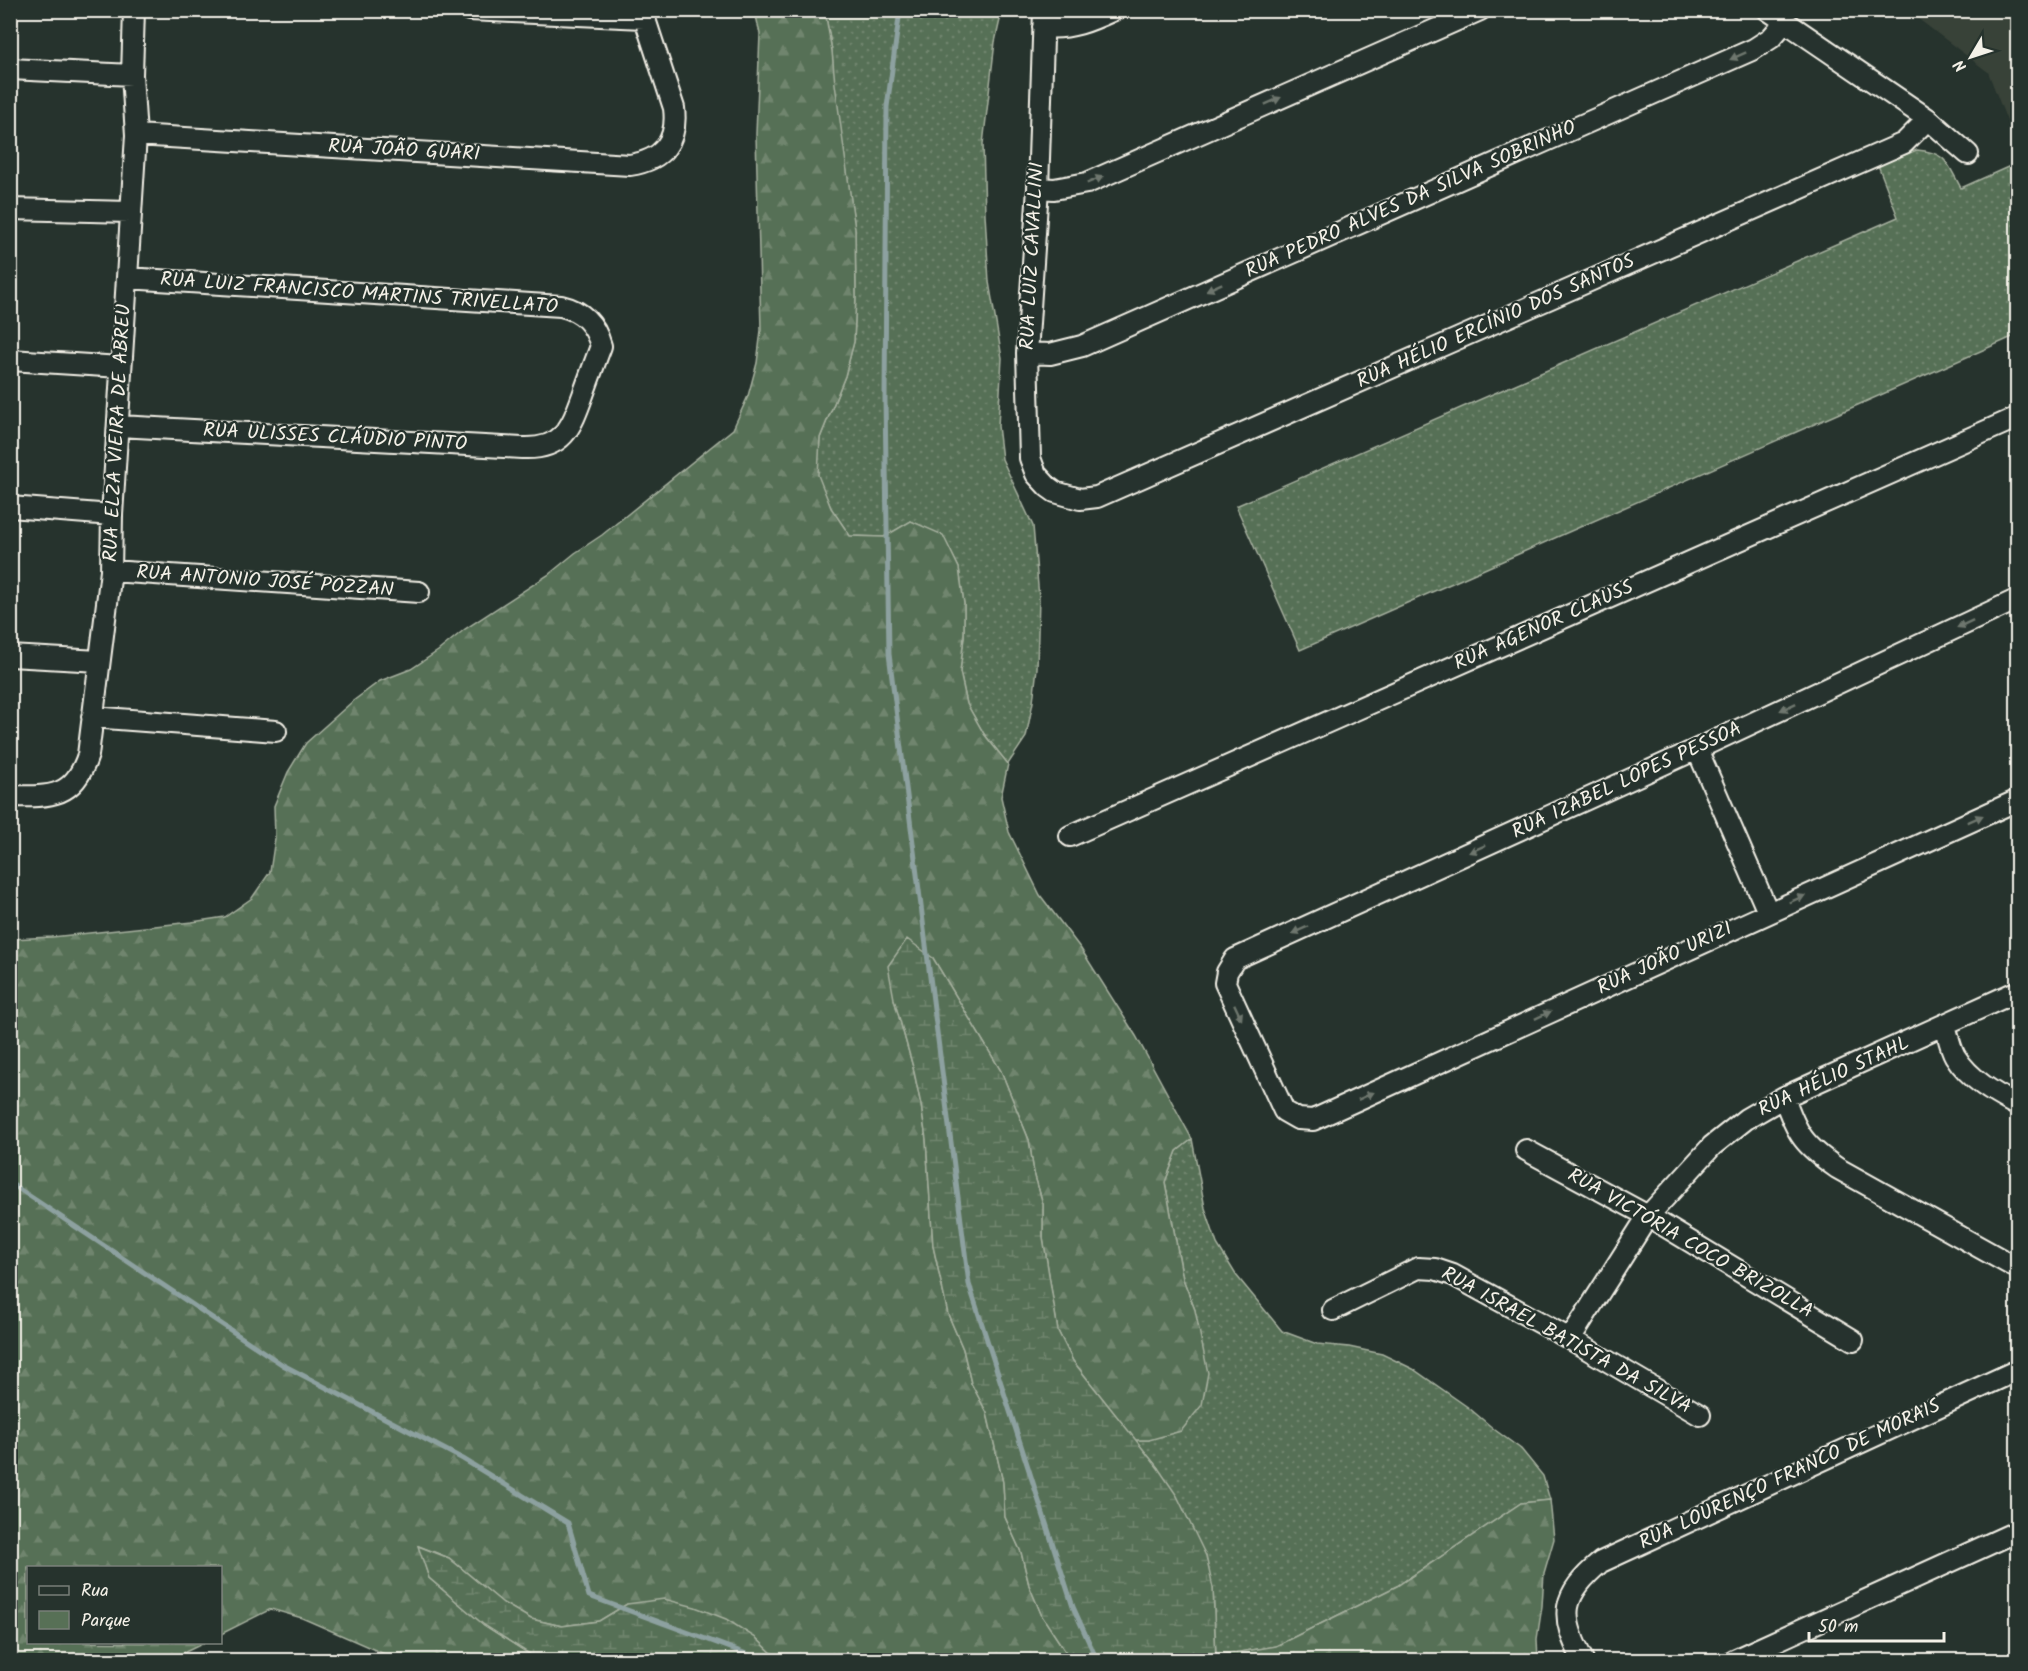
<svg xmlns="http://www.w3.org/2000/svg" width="2028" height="1671" font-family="Kalam,sans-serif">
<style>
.built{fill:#394238}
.green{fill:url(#green-dots);stroke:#a6b09f;stroke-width:1.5}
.forest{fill:url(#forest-firs);stroke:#a6b09f;stroke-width:1.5}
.wetland{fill:url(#wetland-marsh);stroke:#a6b09f;stroke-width:1.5}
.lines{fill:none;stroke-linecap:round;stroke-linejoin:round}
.stream{stroke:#8da1a0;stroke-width:5}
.street-casing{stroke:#f4f1e8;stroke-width:24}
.street{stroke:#26332d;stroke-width:20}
.oneway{fill:#6e766e}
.labels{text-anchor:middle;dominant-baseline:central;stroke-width:4.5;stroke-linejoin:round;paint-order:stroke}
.street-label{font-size:20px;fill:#f4f1e8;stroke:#26332d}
</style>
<defs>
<pattern id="green-dots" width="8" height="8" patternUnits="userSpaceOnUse" patternTransform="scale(1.5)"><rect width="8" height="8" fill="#577056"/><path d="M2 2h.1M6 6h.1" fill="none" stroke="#70856e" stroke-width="1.8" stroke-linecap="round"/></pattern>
<pattern id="forest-firs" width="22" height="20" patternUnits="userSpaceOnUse" patternTransform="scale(1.5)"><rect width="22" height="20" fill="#577056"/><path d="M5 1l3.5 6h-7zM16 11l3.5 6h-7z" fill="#70856e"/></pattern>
<pattern id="wetland-marsh" width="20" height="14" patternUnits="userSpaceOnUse" patternTransform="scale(1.5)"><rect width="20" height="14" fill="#577056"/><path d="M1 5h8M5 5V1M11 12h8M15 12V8" fill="none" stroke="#70856e"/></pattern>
</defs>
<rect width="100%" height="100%" fill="#26332d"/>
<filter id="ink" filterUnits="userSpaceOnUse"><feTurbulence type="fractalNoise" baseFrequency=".0167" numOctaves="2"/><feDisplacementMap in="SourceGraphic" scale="12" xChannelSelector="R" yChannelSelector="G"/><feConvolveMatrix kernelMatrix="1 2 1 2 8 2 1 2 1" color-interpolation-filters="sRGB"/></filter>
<g filter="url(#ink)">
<path class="built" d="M1908 11H2017V147L1988 72Z"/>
<path class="green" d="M825 11H1002L995 42 983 144 985 214 989 282 1002 358 998 426 1002 459 1033 526 1039 598 1037 668 1033 702 1026 737 1008 764 984 734 967 704 960 672 964 637V604L959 568 943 536 911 521 884 537 850 536 831 508 817 475 820 438 845 376 854 342 856 295 855 229 834 84 832 51Z
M1917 150C1947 152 1948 165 1961 188L2017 163V335L1300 650 1236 506 1898 217 1878 165Z
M1192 1139 1205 1208 1217 1244 1236 1275 1282 1331 1317 1344 1349 1347 1382 1354 1413 1369 1469 1408 1495 1430 1521 1449 1543 1476 1550 1500 1521 1503 1397 1586 1276 1646 1216 1656 1213 1588 1158 1468 1135 1440H1149L1195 1310 1183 1279 1165 1182 1177 1151Z"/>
<path class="forest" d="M755 11H825L832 51 835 84 855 229 856 295 854 342 845 376 820 438 818 475 831 508 850 536 884 537 911 521 943 535 959 568 964 604V636L960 672 967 704 984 734 1008 764 1001 797 1009 832 1040 895 1081 949 1136 1036 1192 1139 1177 1151 1165 1182 1183 1279 1195 1310 1208 1373 1202 1405 1181 1431 1149 1440H1135L1073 1361 1058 1331 1043 1237V1204L1034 1173 1029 1140 1001 1071 933 958 894 999 913 1067 921 1105 926 1139 933 1246 948 1314 963 1349 971 1383 987 1413 1003 1482 1005 1517 1021 1552 1029 1585 1042 1616 1071 1660H854L844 1655 812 1660H779L756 1638 627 1604 599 1621 562 1626 531 1619 503 1603 449 1558 419 1546 429 1578 484 1625 539 1660H398L302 1618 271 1609 221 1634 220 1568H28V1642L204 1643 169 1660H11V939L52 937 192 922 225 917 252 898 270 872 275 838 274 806 288 772 306 743 353 701 380 681 411 669 438 651 465 629 548 575 575 553 602 535 733 429 748 396 757 363 761 330 756 134 760 34Z
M1550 1500 1554 1539 1544 1573 1542 1606 1537 1639 1538 1660H1216V1656L1276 1646 1397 1586 1521 1503Z"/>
<path class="wetland" d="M907 939 933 958 1001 1071 1029 1140 1034 1173 1043 1204V1237L1058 1331 1073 1361 1158 1468 1177 1496 1206 1556 1213 1588 1216 1660H1071L1042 1616 1029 1585 1021 1552 1005 1517 1003 1482 987 1413 971 1383 963 1349 948 1314 933 1246 926 1139 921 1105 913 1067 894 999 888 966Z
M418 1546 449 1558 503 1603 531 1619 562 1626 599 1621 627 1604 664 1599 695 1607 726 1619 756 1638 779 1660H812L844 1655 854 1660H692L683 1658 646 1660H539L484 1625 429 1578Z"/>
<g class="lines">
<path class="stream" d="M900 10 887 107 885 400 889 654 969 1284 1073 1607 1097 1660
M10 1183 283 1365 463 1459 568 1523 589 1596 763 1660"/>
<defs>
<path id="street" d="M469 10 644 18
M1044 10 1038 188 1027 353 1030 458 1036 474 1048 487 1055 492 1080 499 1097 497 1888 150 1904 143 1928 119
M1768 10 1928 119 1968 154
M1043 27C1070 30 1090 21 1114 10
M10 69 132 75
M136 135 630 165C663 160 678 141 674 108L642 10
M1038 188 1054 189 1087 183 1480 10
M10 209 130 212
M1027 353 1050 354 1082 346 1754 49 1771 38 1785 22
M10 360 121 367
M119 426 522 448C563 450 571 428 583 395 589 378 595 362 601 346 595 324 583 311 561 306L127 278
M10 507 112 515
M111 571 419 592
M2018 599 1697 749 1235 959 1227 972 1225 983 1284 1111 1298 1119 1313 1120 2018 800
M10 656 99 661
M92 717 276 731
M1697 749 1768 912
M10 796C51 797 74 798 88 755L111 571 112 515 136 135 132 75 134 10
M1070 836 2018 417
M1945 1025C1948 1035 1950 1047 1955 1056 1970 1080 1994 1093 2018 1106
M1784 1097C1797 1135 1804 1145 1837 1168L2013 1266
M1526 1150 1648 1216 1853 1340
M1333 1310 1418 1268 1435 1269 1453 1275 1570 1339 1700 1415
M1570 1339 1648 1216 1712 1146 1746 1119 1784 1097 2018 991
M1583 1660C1559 1616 1561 1595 1601 1562L2018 1370
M1734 1660 2018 1531"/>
</defs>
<use href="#street" class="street-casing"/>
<use href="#street" class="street"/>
</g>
<defs><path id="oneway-solid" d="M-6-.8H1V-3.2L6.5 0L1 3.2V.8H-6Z" transform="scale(1.5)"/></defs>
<g class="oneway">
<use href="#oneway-solid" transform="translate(1738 56) rotate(156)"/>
<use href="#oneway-solid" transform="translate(1273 101) rotate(-24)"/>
<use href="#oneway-solid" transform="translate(1095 180) rotate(-23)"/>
<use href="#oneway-solid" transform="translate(1214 287) rotate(156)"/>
<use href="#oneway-solid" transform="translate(1965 624) rotate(155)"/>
<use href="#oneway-solid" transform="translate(1788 707) rotate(155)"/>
<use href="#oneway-solid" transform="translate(1975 819) rotate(-24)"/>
<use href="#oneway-solid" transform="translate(1477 849) rotate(156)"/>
<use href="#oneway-solid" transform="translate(1797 899) rotate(-24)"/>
<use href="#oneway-solid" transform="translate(1300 930) rotate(156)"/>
<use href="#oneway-solid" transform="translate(1238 1012) rotate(65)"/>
<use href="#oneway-solid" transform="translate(1543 1015) rotate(-25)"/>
<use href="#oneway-solid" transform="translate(1366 1096) rotate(-25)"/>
</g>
</g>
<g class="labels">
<g class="street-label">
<text transform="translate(404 151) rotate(3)">RUA JOÃO GUARI</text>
<text transform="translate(1411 200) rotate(-24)">RUA PEDRO ALVES DA SILVA SOBRINHO</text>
<text transform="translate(1033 256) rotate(-87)">RUA LUIZ CAVALLINI</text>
<text transform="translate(359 294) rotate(4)">RUA LUIZ FRANCISCO MARTINS TRIVELLATO</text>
<text transform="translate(1496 322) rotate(-24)">RUA HÉLIO ERCÍNIO DOS SANTOS</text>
<text transform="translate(118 433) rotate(-87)">RUA ELZA VIEIRA DE ABREU</text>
<text transform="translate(335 438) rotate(3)">RUA ULISSES CLÁUDIO PINTO</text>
<text transform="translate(265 582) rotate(4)">RUA ANTONIO JOSÉ POZZAN</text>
<text transform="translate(1544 626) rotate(-24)">RUA AGENOR CLAUSS</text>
<text transform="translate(1627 781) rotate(-25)">RUA IZABEL LOPES PESSOA</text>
<text transform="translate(1665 959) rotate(-25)">RUA JOÃO URIZI</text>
<text transform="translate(1834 1077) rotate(-25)">RUA HÉLIO STAHL</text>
<text transform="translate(1690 1244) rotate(30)">RUA VICTÓRIA COCO BRIZOLLA</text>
<text transform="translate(1566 1341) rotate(29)">RUA ISRAEL BATISTA DA SILVA</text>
<text transform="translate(1790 1475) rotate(-25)">RUA LOURENÇO FRANCO DE MORAIS</text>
</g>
</g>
<rect width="2028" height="1671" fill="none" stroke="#26332d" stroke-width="36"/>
<rect x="18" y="18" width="1992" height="1635" fill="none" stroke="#f4f1e8" stroke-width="2" filter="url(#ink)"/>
<rect x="27" y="1566" width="195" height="78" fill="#26332d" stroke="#787f78" stroke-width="1.5"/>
<rect x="39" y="1586" width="30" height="9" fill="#26332d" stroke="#787f78" stroke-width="1.5"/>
<text x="81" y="1596" font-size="18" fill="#f4f1e8">Rua</text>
<rect x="39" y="1611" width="30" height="18" fill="#577056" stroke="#787f78" stroke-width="1.5"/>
<text x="81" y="1626" font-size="18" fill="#f4f1e8">Parque</text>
<g transform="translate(1971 57) rotate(231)" stroke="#26332d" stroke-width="4.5" paint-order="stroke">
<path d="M0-4.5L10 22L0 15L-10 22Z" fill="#f4f1e8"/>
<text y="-9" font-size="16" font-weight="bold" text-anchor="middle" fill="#f4f1e8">N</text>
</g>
<path d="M1809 1632v9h135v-9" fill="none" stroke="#f4f1e8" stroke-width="3"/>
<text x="1818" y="1632" font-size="18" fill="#f4f1e8" stroke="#26332d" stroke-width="4.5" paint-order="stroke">50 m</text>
</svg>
